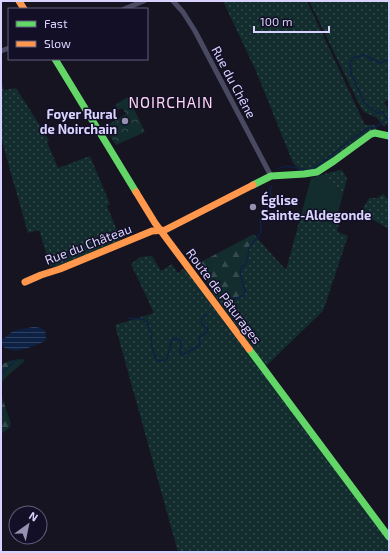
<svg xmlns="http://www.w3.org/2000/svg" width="390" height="553" font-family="'Exo 2',sans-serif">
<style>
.grass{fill:url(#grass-dots)}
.forest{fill:url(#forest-firs)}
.park{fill:url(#park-crowns)}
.pitch{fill:#132c2d}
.water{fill:url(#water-rules)}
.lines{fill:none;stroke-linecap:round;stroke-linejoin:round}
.stream{stroke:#0d2144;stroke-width:1.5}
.street{stroke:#4a4962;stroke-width:5}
.fast{stroke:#63d668;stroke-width:7}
.slow{stroke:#ff974d;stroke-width:7}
.poi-dot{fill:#9591b1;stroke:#130f26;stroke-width:1.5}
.labels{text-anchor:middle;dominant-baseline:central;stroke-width:3;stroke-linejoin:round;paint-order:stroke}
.street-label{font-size:13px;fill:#d9d4ff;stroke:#130f26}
.poi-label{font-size:13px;font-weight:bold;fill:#d9d4ff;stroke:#130f26;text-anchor:end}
.quarter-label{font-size:15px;letter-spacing:1px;fill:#ffd6f0;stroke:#130f26}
</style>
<defs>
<pattern id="grass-dots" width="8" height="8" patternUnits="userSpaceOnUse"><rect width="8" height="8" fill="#132c2d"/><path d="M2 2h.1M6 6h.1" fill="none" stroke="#354a4c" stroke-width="1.8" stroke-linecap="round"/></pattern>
<pattern id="forest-firs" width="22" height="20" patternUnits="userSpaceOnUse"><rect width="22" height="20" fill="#132c2d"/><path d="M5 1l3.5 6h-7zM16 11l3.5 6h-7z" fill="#354a4c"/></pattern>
<pattern id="park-crowns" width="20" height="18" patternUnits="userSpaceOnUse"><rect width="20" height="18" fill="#132c2d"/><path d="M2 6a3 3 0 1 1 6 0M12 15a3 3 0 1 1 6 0" fill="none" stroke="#354a4c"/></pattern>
<pattern id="water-rules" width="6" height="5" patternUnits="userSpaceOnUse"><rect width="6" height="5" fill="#0d2144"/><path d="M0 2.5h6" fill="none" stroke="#304060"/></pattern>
</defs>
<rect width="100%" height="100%" fill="#161421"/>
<path class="grass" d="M223 1H307L365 125H374L376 127V130L324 166 303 174 293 163 256 71Z
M309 1H389V69L387 71 389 73V99L384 103 389 110V122L384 127 377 118 364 112 361 108Z
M1 80 4 90 16 88 49 140 47 142 58 168 90 156 110 204 107 206 121 240 62 265 54 267 50 266 39 230 28 233 1 138Z
M342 170 347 179 343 194 324 174 336 171Z
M383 194 389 200V229L363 214C362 205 366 205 369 198H377Z
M301 215 335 224V223L339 225 337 229 338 232 348 236 323 311 266 366 212 292 209 285 194 265 199 263 227 301 236 299 244 295 245 291 240 272 242 267 247 262 249 248 257 238 286 270Z
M152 256 161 271 172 264 178 273 187 266 389 537V552H178L115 325 154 313 131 264 140 257Z"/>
<path class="forest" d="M254 234 257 238 249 248 247 262 242 267 240 272 245 291 244 295 236 299 227 301 199 263Z
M21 359 25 360C18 368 7 375 1 383 1 363 0 362 21 359Z
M1 394 11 424 9 428 1 434Z"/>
<path class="park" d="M128 97 145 132 116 145 106 130 111 127 109 124 126 114 122 108 118 110 115 105Z"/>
<path class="pitch" d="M324 174 343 194 335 225 301 215 311 178Z"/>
<path class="water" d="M33 327C42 327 49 331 45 341 32 347 13 356 1 345L2 340 13 331Z"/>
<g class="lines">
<path class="stream" d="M278 169C286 163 299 170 308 170 310 170 313 169 315 168L364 130 369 128 376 127 387 119 382 111 378 114 364 102 351 74 350 62 353 58 364 55 380 63 387 60 389 58
M223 303C229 299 237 299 244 295L245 291 240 272 242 267 247 262 249 248 261 232V227L260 220 267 210 268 201 271 196 270 189 272 186
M128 318 143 319 147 322 150 331 152 334 151 339 152 349 157 360 160 361 165 360 167 358 172 340 176 338 180 340 181 342V349L180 353 182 355 184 354 200 345C200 343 199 342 199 340 200 333 208 336 208 329 202 324 200 325 203 316L207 315
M1 374 17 359"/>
<path class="street" d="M173 1 183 12 195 31 271 176
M124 9 144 1
M1 51 9 48"/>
<path class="fast" d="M55 59 136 192
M253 185 271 176 304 174 317 172 334 161 371 134 375 133 389 136
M249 349 389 537"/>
<path class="slow" d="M19 1 24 9
M136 192 155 223 249 349
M25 282 41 275 60 269 152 231 165 230 253 185"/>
</g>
<g class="poi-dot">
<circle cx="125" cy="121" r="4"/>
<circle cx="253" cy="207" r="4"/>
</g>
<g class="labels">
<g class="street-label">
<text transform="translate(234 82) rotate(62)">Rue du Chêne</text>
<text transform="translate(88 244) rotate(-21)">Rue du Château</text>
<text transform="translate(224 296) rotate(53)">Route de Pâturages</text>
</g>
<g class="poi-label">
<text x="117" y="114">Foyer Rural<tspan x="117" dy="15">de Noirchain</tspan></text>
<text x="261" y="200" text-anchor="start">Église<tspan x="261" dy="15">Sainte-Aldegonde</tspan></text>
</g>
<g class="quarter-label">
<text x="171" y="102">NOIRCHAIN</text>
</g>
</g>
<rect width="390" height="553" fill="none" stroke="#d9d4ff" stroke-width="4"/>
<rect x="8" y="8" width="140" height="52" fill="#130f26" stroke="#625e7d"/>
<rect x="16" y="21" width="20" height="6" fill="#63d668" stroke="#625e7d"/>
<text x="44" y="28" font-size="12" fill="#d9d4ff">Fast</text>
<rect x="16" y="41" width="20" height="6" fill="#ff974d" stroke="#625e7d"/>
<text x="44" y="48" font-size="12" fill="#d9d4ff">Slow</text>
<g transform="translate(28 525) rotate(33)"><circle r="19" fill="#130f26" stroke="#625e7d"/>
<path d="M0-3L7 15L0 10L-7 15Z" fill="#9591b1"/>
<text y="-6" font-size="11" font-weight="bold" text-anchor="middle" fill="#d9d4ff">N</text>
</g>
<path d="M254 26v6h75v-6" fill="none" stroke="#d9d4ff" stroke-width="2"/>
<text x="260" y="26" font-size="12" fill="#d9d4ff" stroke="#130f26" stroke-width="3" paint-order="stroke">100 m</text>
</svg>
